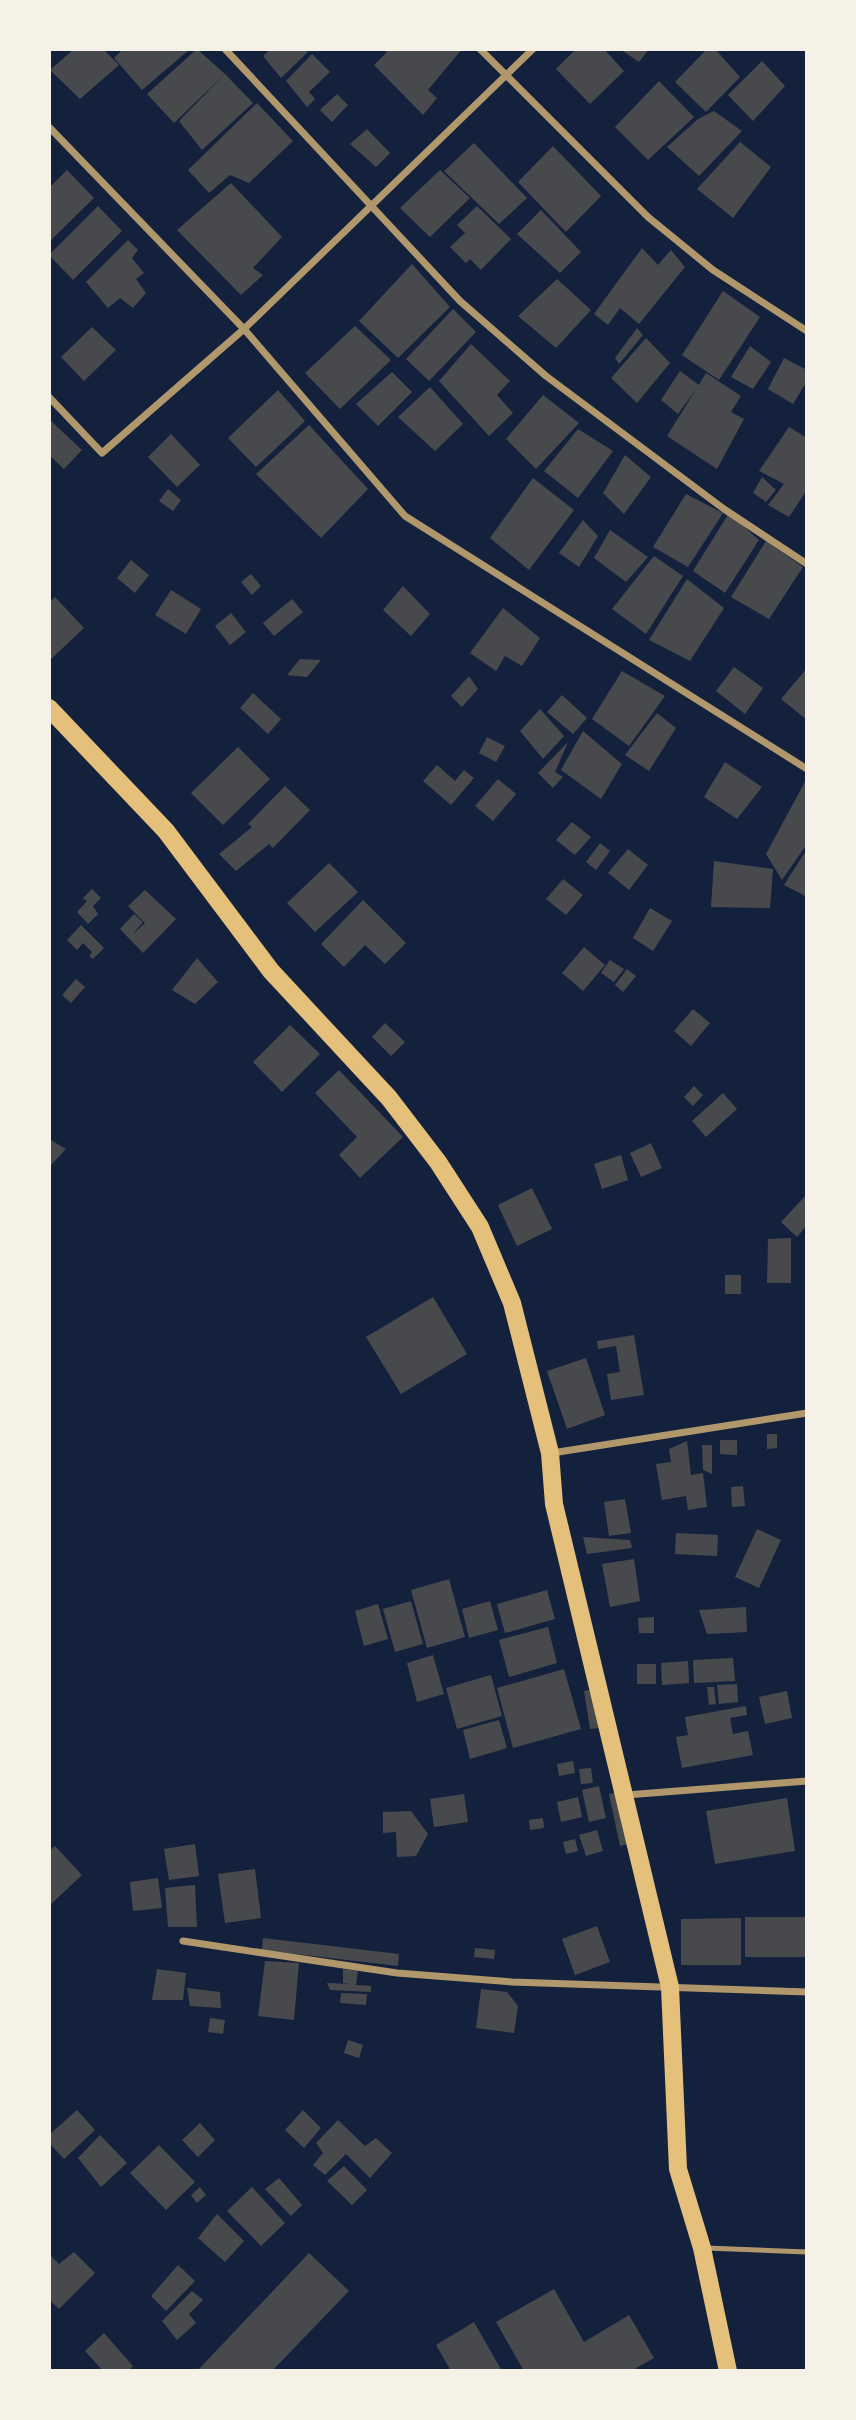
<svg xmlns="http://www.w3.org/2000/svg" width="856" height="2420" font-family="'Work Sans',sans-serif">
<style>
.building{fill:#48494c}
.lines{fill:none;stroke-linecap:round;stroke-linejoin:round}
.service{stroke:#b1986c;stroke-width:5}
.minor{stroke:#b1986c;stroke-width:7}
.primary{stroke:#e5c07b;stroke-width:18}
</style>
<rect width="100%" height="100%" fill="#14213d"/>
<path class="building" d="M74 49H103L119 65 80 99 50 70Z
M123 49H190L142 90 114 58Z
M197 49 225 74 174 123 147 94Z
M271 49H305L308 52 281 78 263 56Z
M384 49H462L428 90 437 98 423 115 374 65 387 52Z
M576 49H604L624 71 590 104 556 69Z
M620 49H649L639 62Z
M707 49H715L740 77 706 112 675 82Z
M312 54 330 72 309 92 315 99 307 107 286 81Z
M762 61 785 86 753 121 728 95Z
M225 74 253 103 202 150 179 121Z
M659 81 694 117 648 160 615 127Z
M337 94 348 105 332 122 320 110Z
M257 103 293 141 249 183 230 175 209 193 188 170Z
M714 111 742 131 699 176 667 147 698 119Z
M367 129 390 153 376 167 350 144Z
M740 142 771 167 733 218 697 189Z
M474 143 527 198 499 224 444 171Z
M553 146 601 196 566 232 518 182Z
M67 170 94 198 49 242V188Z
M440 170 470 198 430 237 400 208Z
M231 183 282 237 253 268 263 275 241 295 177 230Z
M98 206 122 231 73 280 49 255Z
M477 206 511 239 481 270 470 259 466 263 450 247 465 233 457 225Z
M541 210 581 252 560 273 517 234Z
M128 240 138 250 132 258 144 273 136 279 146 293 133 308 120 298 108 308 86 282Z
M642 248 658 265 671 250 685 267 639 324 620 308 608 325 594 314Z
M412 264 450 307 398 358 359 321Z
M557 279 591 310 556 348 518 316Z
M723 291 760 317 719 380 682 355Z
M453 309 476 332 429 381 406 359Z
M355 326 391 360 340 409 305 373Z
M92 327 116 350 84 381 61 357Z
M637 328 643 335 619 364 615 358Z
M646 338 670 363 637 403 611 378Z
M471 344 510 381 497 395 513 413 489 436 439 381Z
M750 346 771 362 753 389 731 377Z
M784 358 807 370V381L793 404 768 389Z
M680 371 699 385 706 373 741 396 731 412 744 419 717 469 667 436 697 388 678 414 661 400Z
M392 372 412 392 378 426 356 404Z
M430 387 463 424 435 451 398 417Z
M278 390 305 421 256 467 228 438Z
M543 395 579 423 536 469 506 439Z
M50 420 82 450 64 469 49 455Z
M309 425 368 489 321 538 256 474Z
M789 427 807 438V490L789 517 768 505 784 484 759 471Z
M578 429 613 451 578 498 544 471Z
M171 434 200 465 177 487 148 457Z
M625 455 651 477 624 514 603 493Z
M762 477 776 490 766 502 753 493Z
M533 478 574 510 529 570 490 538Z
M168 489 181 500 173 511 159 501Z
M686 494 723 513 688 567 653 547Z
M729 513 759 540 725 593 693 571Z
M583 520 598 536 579 567 559 553Z
M610 530 648 557 626 582 594 558Z
M766 541 803 567 769 619 731 597Z
M654 556 683 576 646 634 612 609Z
M131 560 149 575 135 593 117 578Z
M251 574 261 586 252 595 241 582Z
M687 579 724 608 690 661 649 640Z
M403 586 430 614 411 636 383 610Z
M171 590 201 609 186 634 155 615Z
M55 597 84 628 49 661V603Z
M292 599 303 612 274 636 263 623Z
M503 608 540 638 522 666 505 656 496 671 470 653Z
M231 613 246 632 230 645 215 626Z
M300 659 321 660 307 677 287 675Z
M734 667 763 688 745 714 716 691Z
M807 668V720L781 699Z
M622 671 665 696 629 746 592 719Z
M469 676 478 689 462 707 451 696Z
M253 693 281 719 268 734 240 708Z
M562 695 587 718 573 734 547 712Z
M540 709 564 736 543 759 520 731Z
M657 713 676 728 649 771 625 755Z
M583 731 622 764 601 799 561 770Z
M487 737 505 746 496 762 479 753Z
M568 742 555 772 563 777 553 788 538 773Z
M238 747 270 779 223 825 191 793Z
M725 762 762 787 737 819 704 797Z
M437 765 455 781 464 770 474 778 451 805 423 781Z
M807 778V844L782 880 766 854Z
M498 779 516 794 493 821 475 806Z
M285 786 310 810 273 848 269 844 236 871 219 854 252 827 248 824Z
M572 822 591 837 575 855 556 840Z
M600 843 610 851 596 870 586 862Z
M628 849 648 865 629 890 608 873Z
M807 849V897L784 885Z
M714 861 773 869 770 908 711 907Z
M329 863 358 892 315 932 287 903Z
M563 879 583 895 566 915 546 899Z
M92 889 101 898 93 906 98 914 88 924 77 912 87 901 83 898Z
M145 890 176 919 143 953 120 929 134 914 143 922 132 935 145 923 128 906Z
M363 900 406 943 385 964 365 945 344 967 321 944Z
M650 908 672 921 653 951 633 938Z
M81 925 104 948 93 959 89 956 92 952 83 943 77 950 67 940Z
M584 947 605 965 583 991 562 973Z
M197 958 218 982 195 1004 172 990Z
M610 960 624 969 614 982 601 973Z
M627 969 636 976 623 992 615 985Z
M76 979 85 987 71 1003 62 995Z
M693 1009 710 1023 691 1046 674 1031Z
M385 1023 405 1042 391 1056 372 1037Z
M290 1025 320 1054 282 1092 253 1062Z
M339 1070 403 1137 360 1178 339 1155 357 1137 315 1093Z
M694 1086 703 1095 693 1106 684 1097Z
M723 1093 737 1109 706 1137 692 1121Z
M49 1139 66 1149 49 1167Z
M651 1143 662 1168 641 1177 630 1153Z
M621 1155 628 1180 602 1189 594 1164Z
M532 1188 552 1229 517 1246 498 1205Z
M807 1194V1225L797 1237 781 1222Z
M791 1238V1283H767L768 1239Z
M725 1275H741V1294H725Z
M433 1297 467 1354 401 1394 366 1337Z
M634 1335 644 1395 611 1400 607 1374 620 1372 616 1346 598 1349 597 1341Z
M586 1358 605 1415 567 1429 547 1371Z
M767 1434H777V1448L767 1449Z
M720 1440H737V1455L720 1454Z
M687 1441 691 1475 703 1473 707 1507 688 1510 686 1496 662 1500 656 1464 671 1462 669 1449Z
M702 1445H712V1474L703 1470Z
M743 1486 745 1506 732 1507 731 1487Z
M625 1499 631 1533 609 1536 604 1502Z
M757 1529 781 1540 759 1588 735 1577Z
M676 1533 718 1535 717 1556 675 1554Z
M583 1537 630 1540 632 1548 587 1554Z
M634 1559 640 1601 610 1607 602 1564Z
M449 1579 465 1637 427 1648 411 1590Z
M547 1590 555 1619 505 1633 497 1604Z
M411 1601 423 1644 395 1652 383 1609Z
M490 1601 498 1630 469 1638 462 1609Z
M378 1604 388 1639 364 1646 355 1611Z
M746 1607 747 1632 707 1634 699 1610Z
M654 1617V1633H639L638 1618Z
M548 1627 557 1663 509 1677 499 1640Z
M433 1655 444 1694 417 1702 407 1663Z
M733 1658 735 1681 694 1683 693 1660Z
M688 1661 689 1683 662 1685 661 1663Z
M637 1664H656V1684H637Z
M564 1669 581 1729 513 1748 497 1688Z
M491 1675 502 1716 457 1729 446 1688Z
M737 1684 738 1702 719 1704 717 1685Z
M707 1687H714L716 1704 709 1705Z
M595 1689 600 1728 590 1729 584 1691Z
M787 1691 792 1718 765 1724 759 1697Z
M746 1706 747 1715 730 1718 733 1734 748 1731 753 1755 682 1768 676 1737 688 1735 685 1717Z
M499 1720 507 1748 470 1759 463 1730Z
M573 1761 575 1773 559 1776 557 1764Z
M591 1768 593 1783 581 1784 579 1769Z
M599 1786 606 1818 589 1822 582 1790Z
M620 1792 632 1843 620 1846 609 1794Z
M464 1794 468 1822 434 1827 430 1799Z
M578 1797 582 1817 561 1822 557 1802Z
M787 1798 795 1851 715 1864 706 1811Z
M411 1811 428 1834 416 1856 397 1857 396 1832 383 1833V1812Z
M543 1818 544 1828 530 1830 529 1820Z
M597 1830 603 1851 586 1856 579 1835Z
M575 1839 578 1851 566 1854 563 1842Z
M195 1844 199 1876 169 1880 164 1849Z
M55 1846 82 1875 49 1906V1851Z
M255 1869 261 1918 225 1923 218 1874Z
M158 1878 162 1908 133 1911 130 1882Z
M195 1885 197 1927H168L165 1888Z
M745 1917H807V1957H745Z
M741 1918V1965H681V1919Z
M597 1926 610 1962 575 1975 562 1939Z
M263 1938 399 1954 398 1966 262 1950Z
M475 1948 495 1950 494 1959 474 1957Z
M265 1961 299 1963 294 2020 258 2016Z
M157 1969 186 1973 183 2000H152Z
M343 1969 358 1971 356 1985 371 1986V1992L330 1990 327 1983 351 1984 343 1983Z
M187 1988 220 1992 221 2008 190 2006Z
M481 1989 507 1992 518 2006 514 2033 476 2028Z
M341 1993 367 1994 366 2005 340 2003Z
M210 2018 225 2020 223 2034 208 2032Z
M348 2040 363 2045 359 2058 344 2053Z
M77 2110 95 2130 64 2159 49 2143V2135Z
M303 2110 321 2128 304 2148 285 2130Z
M338 2120 365 2146 376 2138 392 2153 370 2178 346 2154 325 2175 313 2165 323 2153 316 2143Z
M200 2123 215 2140 198 2157 182 2140Z
M100 2135 127 2163 101 2187 78 2158Z
M159 2145 195 2182 166 2210 130 2173Z
M344 2166 367 2190 352 2205 327 2181Z
M279 2178 302 2205 291 2216 265 2189Z
M200 2187 206 2195 197 2203 191 2195Z
M252 2187 285 2223 261 2246 227 2211Z
M217 2214 244 2241 225 2262 198 2238Z
M74 2252 95 2273 59 2309 49 2299V2254L59 2264Z
M309 2253 349 2291 272 2371H197Z
M178 2265 195 2281 166 2311 151 2296Z
M554 2289 584 2342 629 2315 654 2358 631 2371H524L496 2322Z
M192 2291 203 2300 189 2314 196 2323 177 2340 162 2321Z
M474 2322 502 2371H451L436 2345Z
M104 2333 133 2366 128 2371H103L85 2351Z"/>
<g class="lines">
<path class="service" d="M706 2248 807 2252"/>
<path class="minor" d="M225 49 460 301 546 376 724 509 807 564
M480 49 648 217 713 270 807 331
M49 127 244 329 405 516 807 769
M49 397 102 453 244 329 533 49
M552 1453 807 1413
M626 1795 807 1781
M183 1941 397 1973 512 1982 807 1992"/>
<path class="primary" d="M49 708 166 831 271 971 389 1098 438 1162 480 1227 512 1303 550 1453 554 1504 670 1987 678 2169 702 2248 728 2371"/>
</g>
<rect width="856" height="2420" fill="none" stroke="#f6f1e7" stroke-width="102"/>
</svg>
